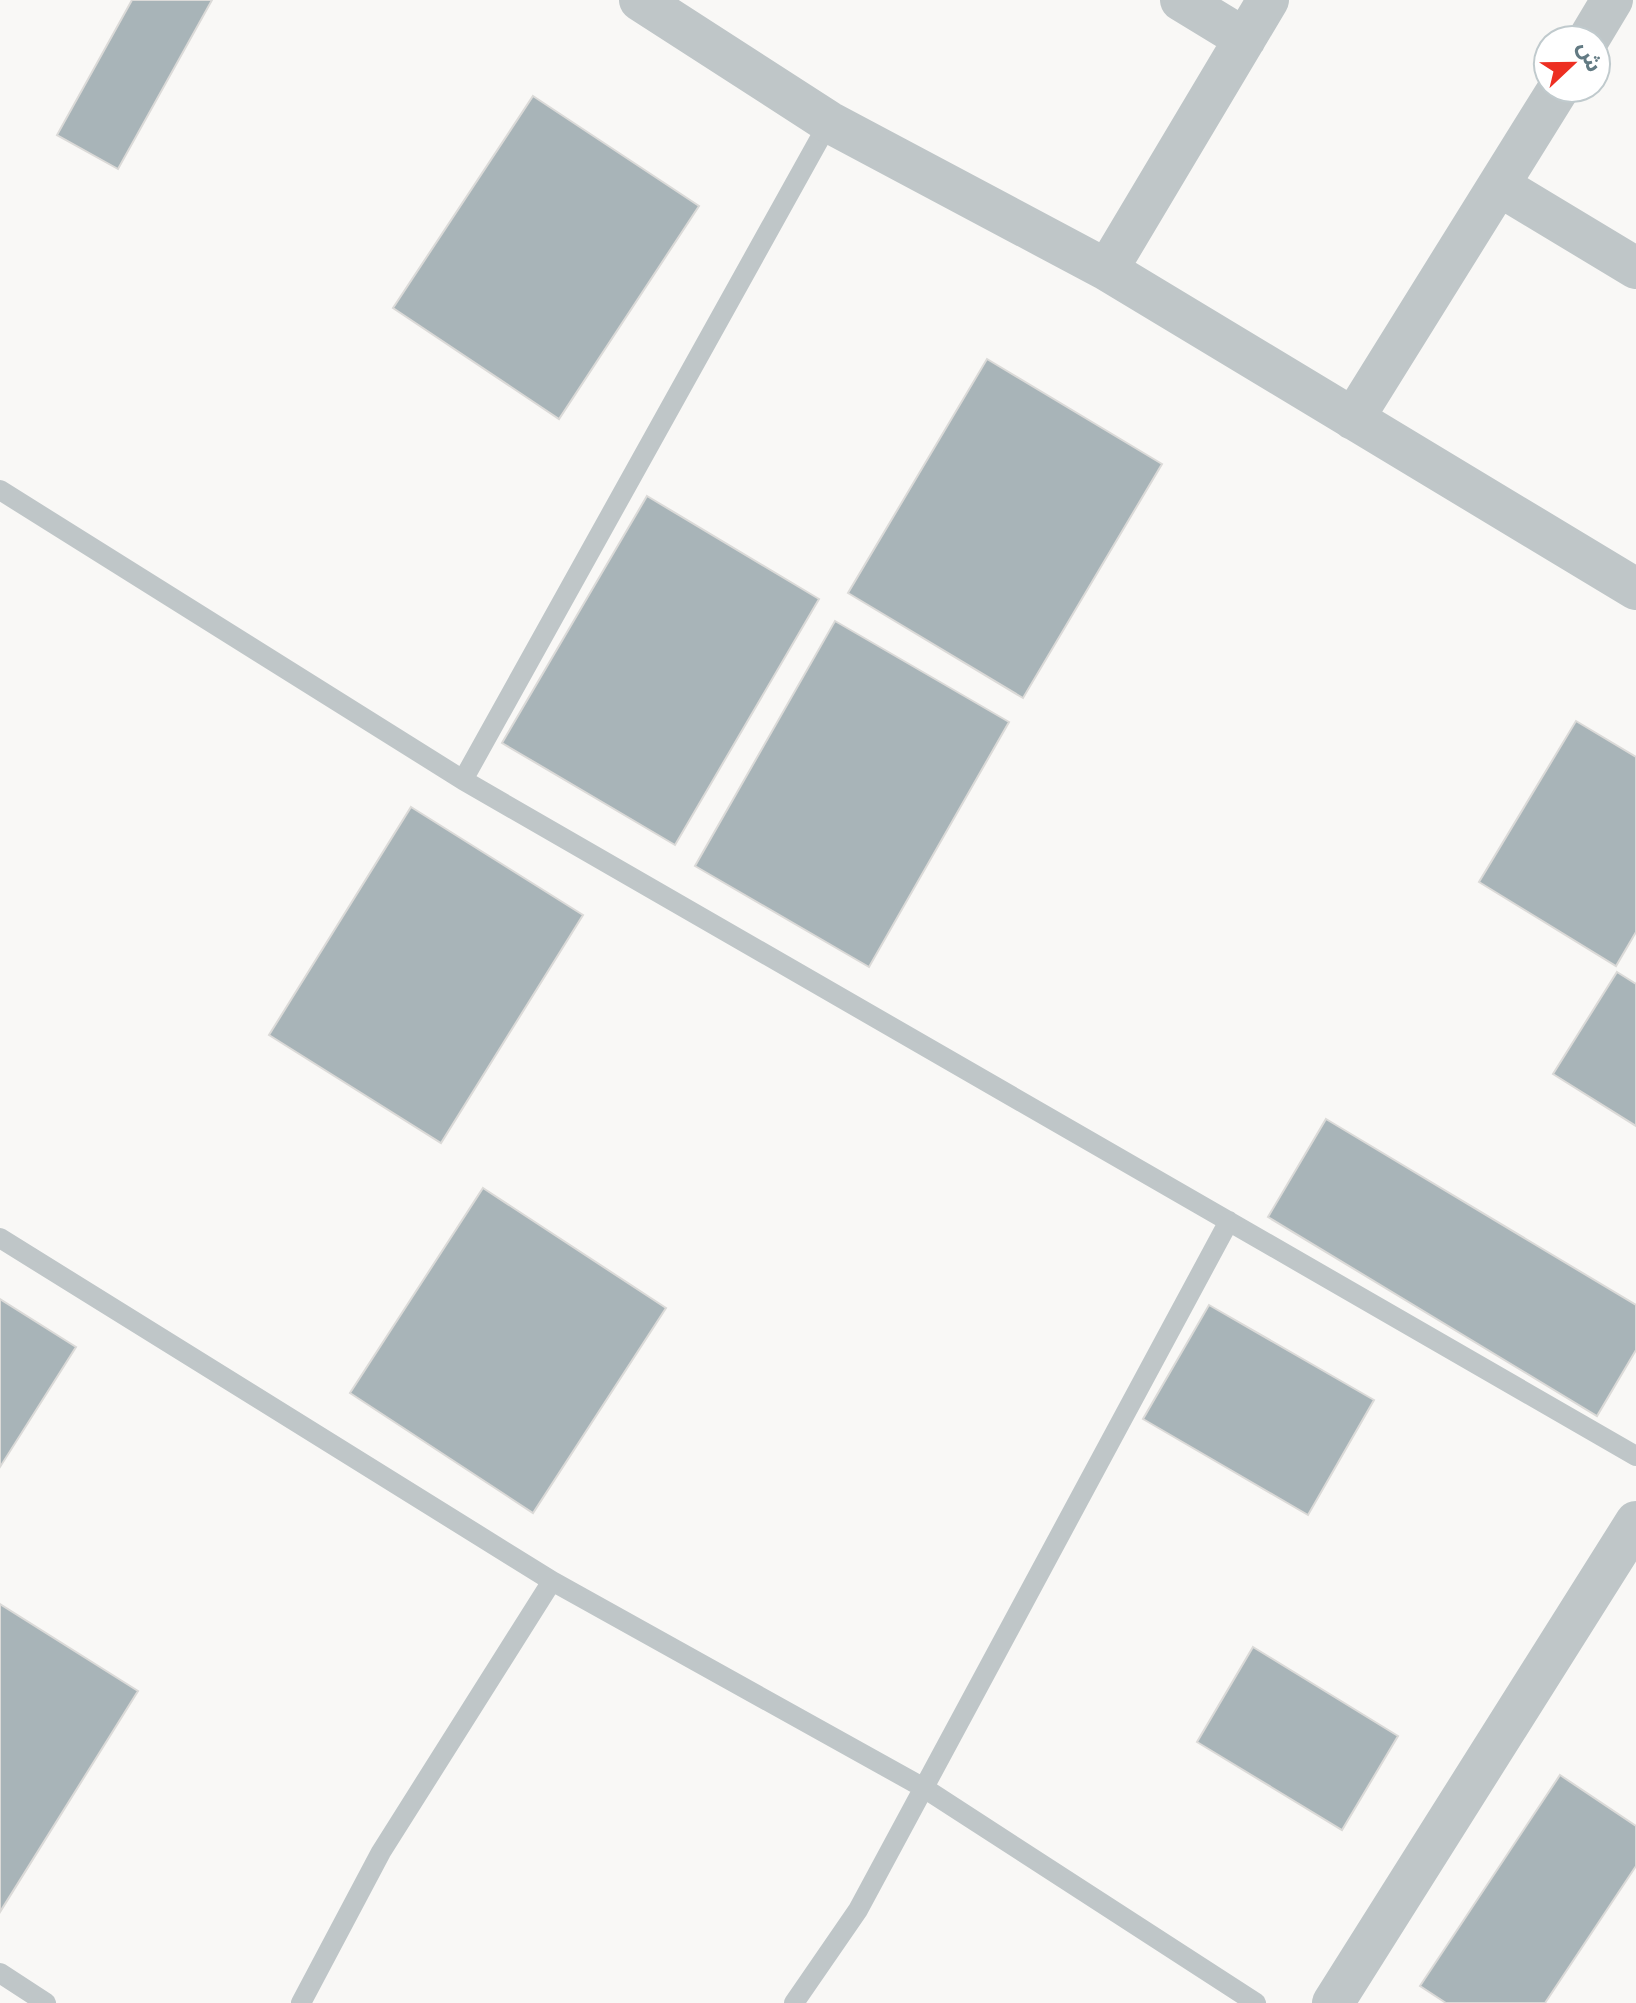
<svg xmlns="http://www.w3.org/2000/svg" width="1636" height="2003" font-family="'Exo 2','Noto Sans Arabic',sans-serif">
<style>
.building{fill:#a8b4b8;stroke:#dbdad8;stroke-width:2}
.lines{fill:none;stroke-linecap:round;stroke-linejoin:round}
.service{stroke:#bfc6c8;stroke-width:20}
.minor{stroke:#bfc6c8;stroke-width:42}
</style>
<rect width="100%" height="100%" fill="#f9f8f6"/>
<path class="building" d="M132 0H212L118 169 57 135Z
M533 96 699 206 559 419 393 308Z
M987 359 1162 464 1023 698 848 593Z
M647 496 819 599 675 845 502 743Z
M835 621 1009 722 869 967 695 866Z
M1576 721 1636 757V932L1616 966 1479 882Z
M411 807 583 915 441 1143 269 1035Z
M1617 972 1636 984V1126L1553 1074Z
M1326 1119 1636 1305V1350L1597 1416 1268 1217Z
M483 1188 666 1308 533 1513 350 1393Z
M0 1299 76 1347 0 1467Z
M1209 1305 1374 1400 1308 1515 1143 1419Z
M0 1604 138 1691 0 1912Z
M1253 1647 1398 1736 1342 1830 1197 1742Z
M1560 1775 1636 1826V1866L1545 2003H1446L1420 1986Z"/>
<g class="lines">
<path class="service" d="M0 490 463 780 1636 1456
M463 780 829 122
M0 1238 552 1581 924 1788 1256 2003
M0 1973 46 2003
M301 2003 381 1852 552 1581
M794 2003 858 1910 1229 1221"/>
<path class="minor" d="M640 0 829 122 1107 270 1636 589
M1181 0 1245 39
M1588 40 1612 0
M1500 186 1636 268
M1107 270 1268 0
M1353 419 1559 88
M1333 2003 1636 1522"/>
</g>
<g transform="translate(1572 64) rotate(68)"><circle r="38" fill="#ffffff" stroke="#c0cacd" stroke-width="2"/>
<path d="M0-6L14 30L0 20L-14 30Z" fill="#ed2f22"/>
<text y="-12" font-size="22" font-weight="bold" text-anchor="middle" fill="#627a83">ش</text>
</g>
</svg>
